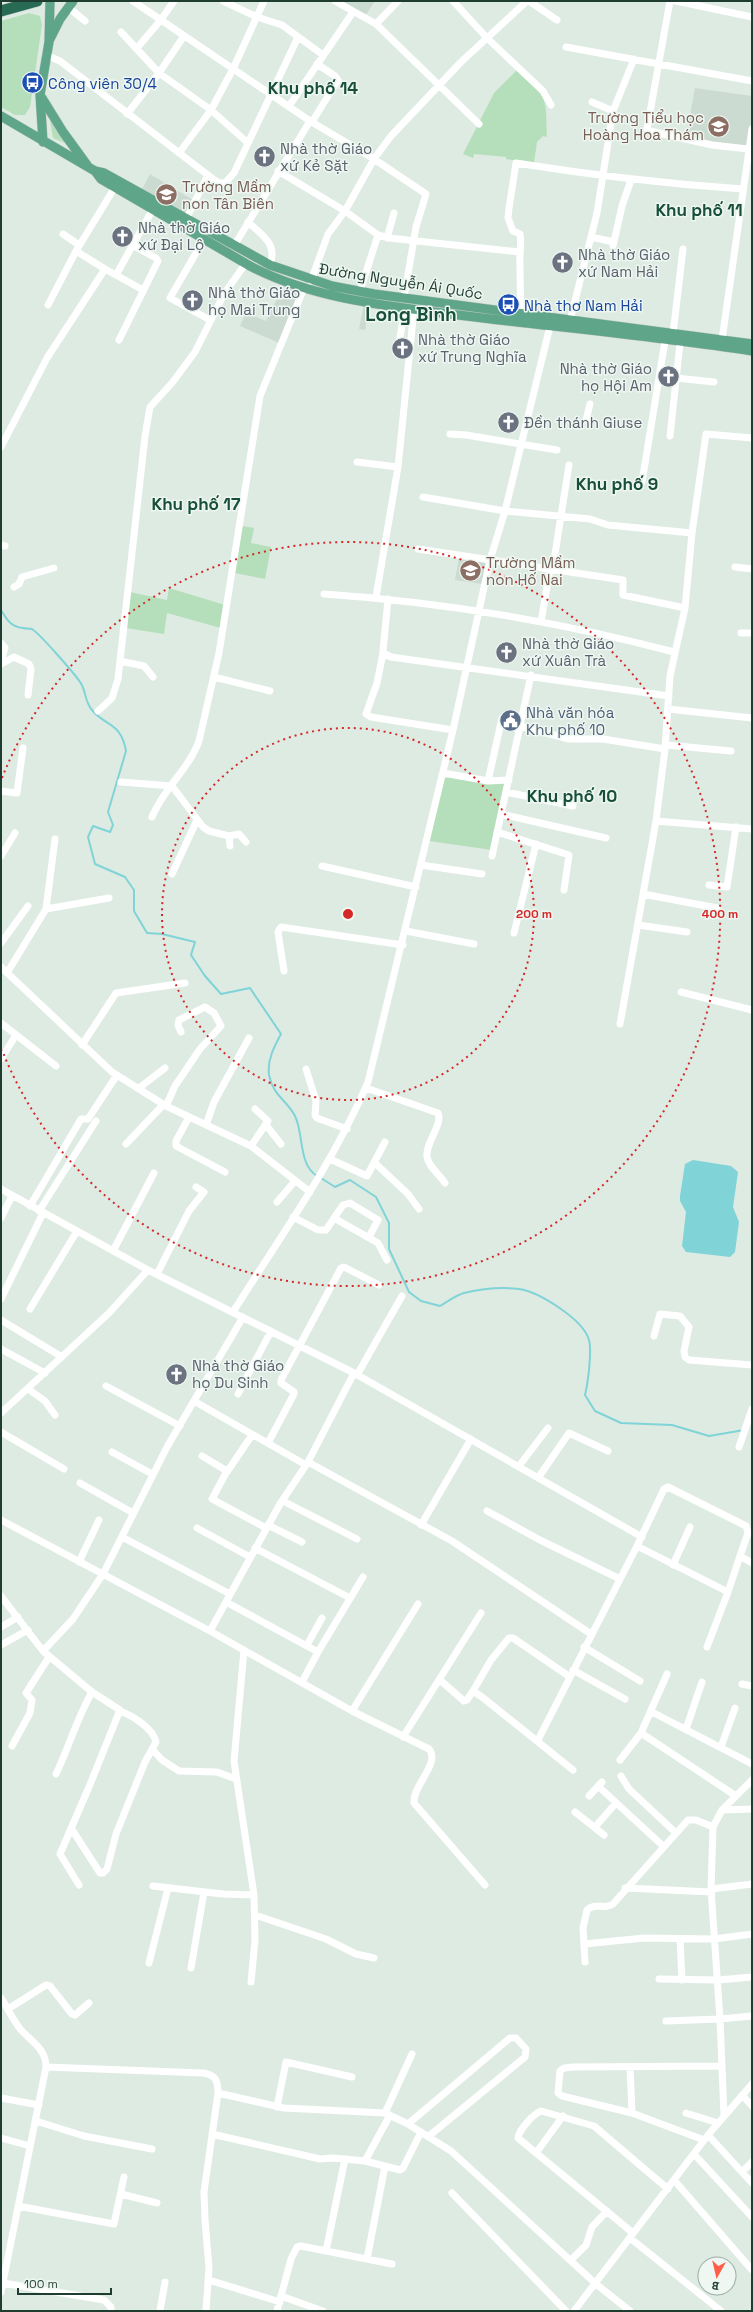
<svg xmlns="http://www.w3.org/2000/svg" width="753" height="2312" font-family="'Space Grotesk',sans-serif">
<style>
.built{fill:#ccdbd2}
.green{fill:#b4dfba}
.water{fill:#80d3d6}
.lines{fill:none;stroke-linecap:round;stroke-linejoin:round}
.stream{stroke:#80d3d6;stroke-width:2}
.major-casing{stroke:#c0c8c5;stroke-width:10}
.highway-casing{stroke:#c0c8c5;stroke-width:12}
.minor{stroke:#fff;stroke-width:7}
.major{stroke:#5ea58a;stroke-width:9}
.highway{stroke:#276b54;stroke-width:11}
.ring{fill:none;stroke:#d62828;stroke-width:2;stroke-dasharray:2 4}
.labels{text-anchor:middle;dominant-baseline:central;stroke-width:3;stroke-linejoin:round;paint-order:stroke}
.transit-label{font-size:15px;fill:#164399;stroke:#eef7f2;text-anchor:start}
.education-label{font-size:15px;fill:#785e54;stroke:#eef7f2;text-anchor:start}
.worship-label{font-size:15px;fill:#5b616d;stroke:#eef7f2;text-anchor:start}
.street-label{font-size:15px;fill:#1e3c30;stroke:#eef7f2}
.service-label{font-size:15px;fill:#4e5e75;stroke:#eef7f2;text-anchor:start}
.quarter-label{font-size:17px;font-weight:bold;fill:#184f3b;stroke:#eef7f2}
.district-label{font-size:19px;font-weight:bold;fill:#184f3b;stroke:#eef7f2}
.centre{fill:#d62828;stroke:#eef7f2;stroke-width:2}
.ring-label{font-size:12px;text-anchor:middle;font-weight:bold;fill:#d62828;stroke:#eef7f2;stroke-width:3;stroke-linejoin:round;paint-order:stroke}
</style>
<rect width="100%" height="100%" fill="#deebe3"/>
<path class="built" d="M339 1H375L365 16Z
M695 88 752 96V115L747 147 686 137Z
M150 174 193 200 185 214 142 189Z
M291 287 301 291 279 343 240 326 246 313 266 321 281 290 289 293Z
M364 304 370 305 365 330 359 329Z
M459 558 487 562 482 584 455 580Z"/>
<path class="green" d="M29 13 40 16 42 25 30 107 25 115H15L1 107V21Z
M517 70C548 99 546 95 547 137L543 136 537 142 534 163 506 159V157L474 154 473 158 463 154 494 93Z
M49 114 65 143 53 138Z
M242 526 254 528 251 543 271 547 265 579 235 573Z
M169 588 225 605 221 628 167 613 164 634 126 628 130 592 167 600Z
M444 775 506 783 492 850 429 841Z"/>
<path class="water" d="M693 1160 731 1166 738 1172 733 1207 739 1222 735 1252 730 1257 686 1252 682 1246 686 1212 680 1201V1196L685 1164Z"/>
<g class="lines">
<path class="stream" d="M1 610C7 620 11 627 23 628 25 629 30 628 32 629 40 634 74 673 80 682 86 689 84 701 92 710 106 727 121 722 126 751L108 812 113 825 110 832 93 826 88 837 95 864 125 877 134 890V911L147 933 162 934 195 942 191 955 205 976 221 994 250 988 281 1034C274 1047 267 1060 269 1075 273 1096 287 1100 295 1116 304 1134 298 1164 317 1176
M321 1178 335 1187 350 1180 376 1197 389 1223V1249L409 1292 421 1301 440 1306C447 1302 456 1295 464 1293 481 1289 502 1287 519 1289 539 1292 583 1319 589 1340 592 1351 588 1383 585 1395L595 1411 621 1423 672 1425 709 1436 744 1430"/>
<defs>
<path id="major" d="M50 39 60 19 73 1
M42 98 63 132 87 165
M1 116 95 171 104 173 270 265 332 286 374 294 752 344
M43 142 40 95 49 42 50 1
M95 171 101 179 250 266C313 299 388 306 458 315 556 327 654 336 752 351"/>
<path id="highway" d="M1 11 37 1"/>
</defs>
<use href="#major" class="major-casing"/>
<use href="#highway" class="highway-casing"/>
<path class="minor" d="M133 1 310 121 374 159 426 194 416 227 404 298
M223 1 257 17 282 25 323 55
M335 1 376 24 479 124
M453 1 487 38 543 91 551 105
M529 1 557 20
M670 1 647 129 650 131 712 145 748 149
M676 1 752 17
M68 7 85 21
M376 24 398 1
M121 32 159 73 211 110 248 143
M566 47 752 81
M137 48 160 21 174 1
M46 55 60 61 213 179 219 183H225L234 173 298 37
M592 102 613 111
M289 106 353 12
M127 114 159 73 184 36
M312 122 338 80 335 76 317 64
M179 153 211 110 233 69 264 1
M278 171 345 211 378 235 389 238 520 252
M186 219 208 175
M248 222C262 235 278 244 270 265
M63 234 79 245
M591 237 614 242
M387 238 394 213
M204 239 170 298 210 320
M234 246 310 121
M613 246 622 206 631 180
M76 251 105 269
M116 275 143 290
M311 281 328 234 345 211 374 159 391 136 461 62 527 1
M360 291 378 235
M48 305 76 251 115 187
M520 314C521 297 520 282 520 266 519 255 522 244 520 234L513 231 508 218 509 208 516 163C591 175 667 184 743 189
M570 321 597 213 613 111 634 59
M673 334 683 249
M119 340 158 261 156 258 134 246
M722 340 752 129
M399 343 405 308
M676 378 714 382
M586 420 590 404
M450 434 466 435 557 450
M670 436 680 343
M1 447 47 358 105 269 116 275 153 209
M357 462 398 467
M642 482 665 341
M423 497 505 511 590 519 608 525 692 533
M1 545 5 546
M418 549 623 580V595L685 608
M555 554 569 465
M735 567 752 569
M14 587 19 584 22 577 54 568
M324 594C442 602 560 622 674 652
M376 597 398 467 414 309
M388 599 383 651 385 654 391 657 669 696
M541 622 550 569
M741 633H752
M1 643 5 648 1 660
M383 653 377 683 366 714 371 717 453 730
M120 661 144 666 153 677
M1 664 14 657 29 664 31 669 28 695
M214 677 270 691
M668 709 752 718
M98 711 112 698 118 679 145 436 150 407 172 383 195 352 224 294 246 263
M520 726 569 739H603L665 749
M666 745 731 751
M443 773 488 781 509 780
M488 781 502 718
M121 782 172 786 203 827 209 831 229 836 239 834 246 842
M1 791 17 793 23 748
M506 792 573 806
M501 814 606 838
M152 817C163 789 189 769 199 741L219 653 260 396 304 288
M656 821 752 829
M497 832 569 855 564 890
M229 836 230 846
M1 856 15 833
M492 856 531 675
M421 865 482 874
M322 866 416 887
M172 874 197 820
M709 885 727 887 736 827
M643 894 717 908
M46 909 109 898
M638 925 687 932
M406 931 474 944
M514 933 536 844
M1 943 28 906
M1 967 112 1072 166 1106 251 1146 310 1192
M284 971 278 932 281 927 403 945
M7 973 46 909 55 839
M681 992 752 1010
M1 1023 56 1066
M620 1024 656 821 665 749 670 676 685 608 692 533 706 434 752 438
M82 1045 116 993 185 983
M1 1059 16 1035
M306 1069 316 1101 315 1115 317 1118 347 1129
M139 1088 165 1068
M366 1088 438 1113C443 1125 425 1143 427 1157 428 1166 440 1175 445 1183
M166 1106 175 1086 200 1049 221 1026 214 1013 205 1007 179 1020 178 1025 181 1032
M189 1117 176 1141V1146L225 1172
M206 1125 214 1102 249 1038
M266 1125 281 1144
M126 1144 163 1105
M251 1146 268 1121 255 1109
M330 1159 367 1176 385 1142
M375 1163 408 1194 419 1209
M1 1189 148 1270 354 1373 642 1537
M277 1202 295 1181
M30 1206 81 1119H88L117 1075
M39 1211 96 1121
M293 1217 318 1230H326L343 1205 350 1203 378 1220 369 1237
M1 1218 12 1196
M334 1218 378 1243 387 1260
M113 1251 154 1173
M157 1274 189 1211 204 1192 196 1187
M1 1299 43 1213
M30 1309 77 1231
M233 1312C280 1237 333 1164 368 1082L453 730 490 560 505 511 550 326
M1 1320 62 1357
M654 1336 660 1314 680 1316 689 1327 684 1351 685 1357 689 1360 752 1365
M1 1349 45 1373
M357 1375 402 1296
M106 1386 180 1426
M28 1389 45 1401 55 1415
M238 1394 271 1331
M194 1401 306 1465
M1 1413 109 1313 148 1270
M1 1432 64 1469
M268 1443 294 1394V1392L281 1383V1380L341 1268 344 1267 379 1285
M739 1447 752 1409
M112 1452 152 1474
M202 1456 227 1471 212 1499 266 1528
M308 1462 452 1541 591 1634
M519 1466 548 1428
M227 1472 252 1435
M538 1478 569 1433 608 1451
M80 1483 133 1513
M283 1501 357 1539
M487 1511 540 1540 620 1579
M1 1520 210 1631 352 1711 429 1749C441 1763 412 1786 414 1803L485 1885
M268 1525 302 1542
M421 1525 471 1439
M197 1528 250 1557
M122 1537 230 1594
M637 1546 728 1592 740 1556 752 1563
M255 1548 350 1598
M79 1562 99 1520
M673 1565 690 1527
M1 1596 43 1651 92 1692 120 1710 89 1787 60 1854 79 1885
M226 1602 318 1652 302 1682
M1 1627 18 1617
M210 1631 280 1504 308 1462 354 1373
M1 1645 28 1630
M307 1645 322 1618
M584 1647 640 1681
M707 1647 728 1592
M244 1650 234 1761 254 1895
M43 1651 73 1619 103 1574 167 1447 243 1317
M318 1652 363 1577
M573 1670 625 1699
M440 1680 464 1701 467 1700 473 1691 482 1697 573 1770
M742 1684 752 1686
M473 1691 491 1660 509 1638H513L570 1677
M352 1711 418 1604
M652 1712 752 1764
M686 1729 702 1682
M641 1733 736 1796
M403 1737 481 1613
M538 1740 637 1546 664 1489 668 1487 746 1526 748 1533 740 1556
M12 1746 30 1713 32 1700 26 1693 49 1657
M721 1747 735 1708
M153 1750 162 1760 179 1771 217 1772 236 1779
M620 1760 641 1733 667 1674
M56 1774C69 1747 77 1718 92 1692
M621 1776 629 1789 676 1833
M598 1786 663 1846
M589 1796 602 1782
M722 1810 752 1809
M575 1812 604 1835
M595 1827 616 1803
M71 1828 100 1873H103L107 1869 116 1834 145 1762 156 1742C153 1728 133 1716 120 1711
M153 1886 223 1894 254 1895 255 1940 251 1982
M625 1888 712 1892
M711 1889 752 1884
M255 1915 326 1939 356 1954 374 1958
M680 1939 682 1980
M584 1944 644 1938 714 1939 752 1934
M585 1962 583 1928 587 1910C595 1902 605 1910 613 1904L688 1820H696L713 1827
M149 1963 168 1888
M191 1968 204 1892
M659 1979 718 1980 752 1977
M1 1998C8 2009 13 2020 21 2030 32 2042 46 2049 46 2067L1 2292
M8 2009 46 1985 50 1986 72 2014 75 2015 89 2003
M666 2021 720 2019 752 2016
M46 2067 203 2073C216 2075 218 2081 218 2093L204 2192 205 2220 209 2268 206 2311
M630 2067 632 2113
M218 2093 284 2108 385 2113 408 2124 451 2151 596 2284 630 2311
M742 2095 752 2106
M1 2098 39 2105
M277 2107 286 2062 352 2077
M385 2113 412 2054
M686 2113 718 2123
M724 2115 720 2019 711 1889 713 1827 722 1810 752 1780
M36 2121 84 2136 152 2149
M408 2124 510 2038H516L526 2049 525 2057 429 2136
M212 2134 320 2159 333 2158 365 2161 400 2170 403 2168 421 2132
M708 2135 752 2183
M1 2138 30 2146
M704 2140 632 2113 562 2096 558 2093 560 2071 564 2068 573 2067 721 2066
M536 2153 563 2116
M694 2154 752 2217
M365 2161 390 2115
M742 2172 752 2162
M674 2180 752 2270
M452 2193 566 2311
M121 2194 157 2203
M18 2206 114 2224 124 2177
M633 2233 518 2138C519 2130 533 2114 541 2111L594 2126 668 2189
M630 2238 721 2311
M326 2251 345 2159
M367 2259 385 2166
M571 2260 586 2245 592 2227 607 2211
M209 2280 280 2302
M3 2283 104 2300 111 2307V2311
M281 2296 323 2311
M160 2311 165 2282
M277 2311 291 2259 297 2247 301 2246 392 2264
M574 2311 708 2135 752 2084"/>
<use href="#major" class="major"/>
<use href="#highway" class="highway"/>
</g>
<g class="ring">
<circle cx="348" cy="914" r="186"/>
<path d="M2 778A372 372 0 1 1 2 1050"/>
</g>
<defs>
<symbol id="bus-disc" viewBox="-11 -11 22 22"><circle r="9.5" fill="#1a4fb4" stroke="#eef7f2"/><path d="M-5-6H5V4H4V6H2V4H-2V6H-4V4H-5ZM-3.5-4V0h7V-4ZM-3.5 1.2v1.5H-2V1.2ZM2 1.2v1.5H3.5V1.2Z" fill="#fff"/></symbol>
<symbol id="school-disc" viewBox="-11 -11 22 22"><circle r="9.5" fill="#8d6e63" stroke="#eef7f2"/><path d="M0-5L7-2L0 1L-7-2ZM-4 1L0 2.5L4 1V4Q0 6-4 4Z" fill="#fff"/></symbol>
<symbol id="church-disc" viewBox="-11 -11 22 22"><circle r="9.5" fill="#6b7280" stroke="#eef7f2"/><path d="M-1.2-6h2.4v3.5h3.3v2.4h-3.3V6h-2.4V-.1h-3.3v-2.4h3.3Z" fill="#fff"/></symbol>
<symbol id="civic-disc" viewBox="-11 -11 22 22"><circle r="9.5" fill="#5c6f8a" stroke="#eef7f2"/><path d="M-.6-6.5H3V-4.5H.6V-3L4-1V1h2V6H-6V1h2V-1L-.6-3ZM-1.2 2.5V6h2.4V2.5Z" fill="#fff"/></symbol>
</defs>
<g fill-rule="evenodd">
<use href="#bus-disc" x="20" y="70" width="25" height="25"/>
<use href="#school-disc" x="706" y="114" width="25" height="25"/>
<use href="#church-disc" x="252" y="144" width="25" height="25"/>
<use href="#school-disc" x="154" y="182" width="25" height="25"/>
<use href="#church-disc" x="110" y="224" width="25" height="25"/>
<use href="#church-disc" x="550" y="250" width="25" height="25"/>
<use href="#church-disc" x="180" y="288" width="25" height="25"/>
<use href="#bus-disc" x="496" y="292" width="25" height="25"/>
<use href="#church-disc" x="390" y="336" width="25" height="25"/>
<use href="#church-disc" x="656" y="364" width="25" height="25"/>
<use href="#church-disc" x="496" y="410" width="25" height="25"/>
<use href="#school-disc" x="458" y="558" width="25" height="25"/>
<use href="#church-disc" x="494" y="640" width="25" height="25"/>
<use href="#civic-disc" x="498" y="708" width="25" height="25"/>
<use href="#church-disc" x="164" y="1362" width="25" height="25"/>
</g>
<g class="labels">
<g class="transit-label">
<text x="48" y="83">Công viên 30/4</text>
<text x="524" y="305">Nhà thơ Nam Hải</text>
</g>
<g class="education-label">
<text x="704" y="117" text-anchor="end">Trường Tiểu học<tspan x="704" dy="17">Hoàng Hoa Thám</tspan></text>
<text x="182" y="186">Trường Mầm<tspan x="182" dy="17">non Tân Biên</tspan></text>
<text x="486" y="562">Trường Mầm<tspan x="486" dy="17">non Hố Nai</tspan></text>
</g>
<g class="worship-label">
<text x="280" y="148">Nhà thờ Giáo<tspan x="280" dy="17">xứ Kẻ Sặt</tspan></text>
<text x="138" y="227">Nhà thờ Giáo<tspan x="138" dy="17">xứ Đại Lộ</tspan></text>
<text x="578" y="254">Nhà thờ Giáo<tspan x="578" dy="17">xứ Nam Hải</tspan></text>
<text x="208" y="292">Nhà thờ Giáo<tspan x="208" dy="17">họ Mai Trung</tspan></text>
<text x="418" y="339">Nhà thờ Giáo<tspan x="418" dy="17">xứ Trung Nghĩa</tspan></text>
<text x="652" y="368" text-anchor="end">Nhà thờ Giáo<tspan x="652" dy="17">họ Hội Am</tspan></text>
<text x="524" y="422">Đền thánh Giuse</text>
<text x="522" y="643">Nhà thờ Giáo<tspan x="522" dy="17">xứ Xuân Trà</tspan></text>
<text x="192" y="1365">Nhà thờ Giáo<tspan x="192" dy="17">họ Du Sinh</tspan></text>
</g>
<g class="street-label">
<text transform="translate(401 281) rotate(9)">Đường Nguyễn Ái Quốc</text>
</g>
<g class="service-label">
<text x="526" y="712">Nhà văn hóa<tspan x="526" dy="17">Khu phố 10</tspan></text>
</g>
<g class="quarter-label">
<text x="313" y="88">Khu phố 14</text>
<text x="699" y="210">Khu phố 11</text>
<text x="617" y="484">Khu phố 9</text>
<text x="196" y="504">Khu phố 17</text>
<text x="572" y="796">Khu phố 10</text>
</g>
<g class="district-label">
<text x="411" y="314">Long Bình</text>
</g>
</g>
<circle cx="348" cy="914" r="6" class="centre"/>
<g class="ring-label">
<text x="534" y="918">200 m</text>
<text x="720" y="918">400 m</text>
</g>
<rect width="753" height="2312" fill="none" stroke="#1e3c30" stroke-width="4"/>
<g transform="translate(717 2276) rotate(188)"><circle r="19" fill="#eef7f2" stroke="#9baca4"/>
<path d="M0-3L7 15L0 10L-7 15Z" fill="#ff5e48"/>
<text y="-6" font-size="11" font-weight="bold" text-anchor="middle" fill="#1e3c30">B</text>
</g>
<path d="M18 2288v6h93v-6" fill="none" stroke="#1e3c30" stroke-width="2"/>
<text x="24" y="2288" font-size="12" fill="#1e3c30" stroke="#eef7f2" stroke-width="3" paint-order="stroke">100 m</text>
</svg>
